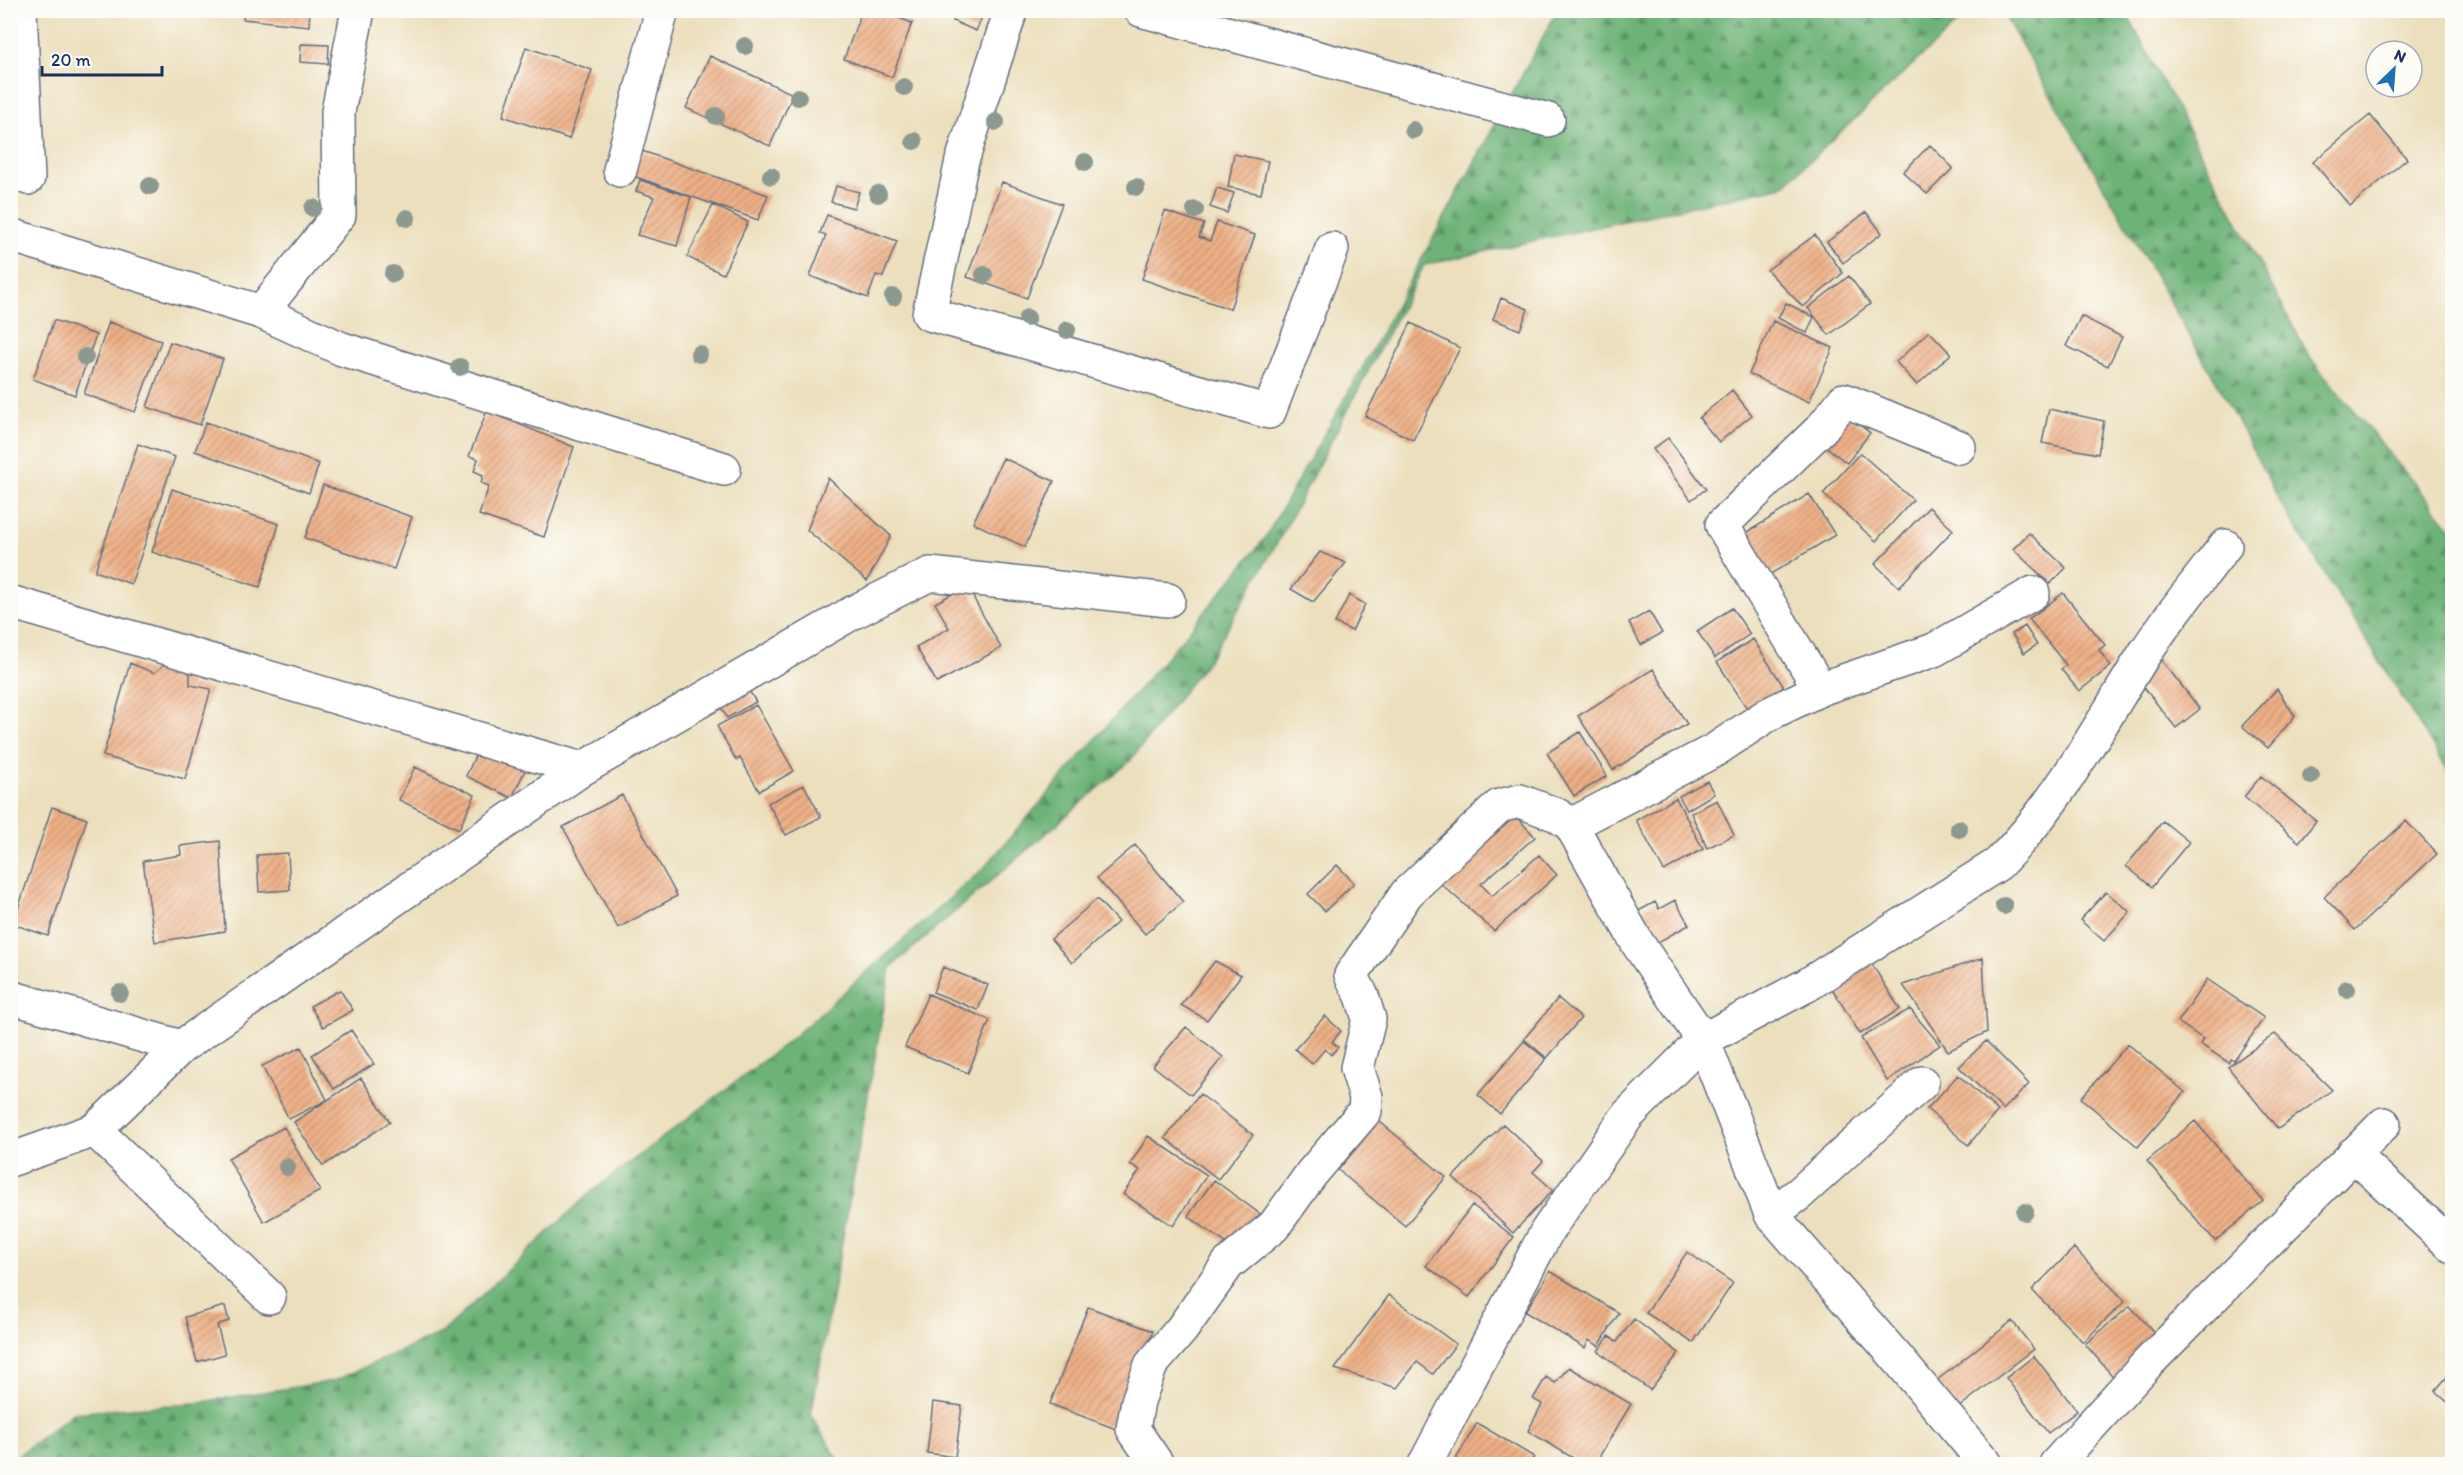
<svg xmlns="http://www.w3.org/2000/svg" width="2463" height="1475" font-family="Itim,sans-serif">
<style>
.forest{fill:url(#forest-firs);stroke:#44706a;stroke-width:1.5}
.building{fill:url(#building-hatch)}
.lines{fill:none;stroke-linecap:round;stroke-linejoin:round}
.minor-casing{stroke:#646d7f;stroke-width:36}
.minor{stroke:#fff;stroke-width:33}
.tree{fill:#8b9990}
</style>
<defs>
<pattern id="forest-firs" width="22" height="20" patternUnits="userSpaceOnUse" patternTransform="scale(1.5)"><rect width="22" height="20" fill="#6db277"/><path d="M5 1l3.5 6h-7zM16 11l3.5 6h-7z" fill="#599165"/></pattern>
<pattern id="building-hatch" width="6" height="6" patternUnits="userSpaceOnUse" patternTransform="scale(1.5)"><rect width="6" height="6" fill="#efb086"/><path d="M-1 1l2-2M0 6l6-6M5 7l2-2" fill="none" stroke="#c19071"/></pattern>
</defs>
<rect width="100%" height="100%" fill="#fdfcf7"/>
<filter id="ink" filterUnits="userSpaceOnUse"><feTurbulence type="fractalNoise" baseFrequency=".0167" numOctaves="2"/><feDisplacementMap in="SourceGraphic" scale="12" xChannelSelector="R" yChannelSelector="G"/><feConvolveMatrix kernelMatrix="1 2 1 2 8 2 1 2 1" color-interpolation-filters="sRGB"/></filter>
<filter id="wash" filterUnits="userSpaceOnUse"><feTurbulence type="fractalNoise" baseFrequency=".008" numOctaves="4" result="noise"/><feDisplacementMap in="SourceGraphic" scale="24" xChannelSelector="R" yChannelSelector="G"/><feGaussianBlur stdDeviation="1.35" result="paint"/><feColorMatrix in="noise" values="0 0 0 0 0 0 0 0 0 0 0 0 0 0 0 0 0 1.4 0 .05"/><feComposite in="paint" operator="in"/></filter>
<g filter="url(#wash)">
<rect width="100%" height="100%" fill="#ecdfbd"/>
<path class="forest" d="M1557 11H1970L1783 186 1424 265 1281 536 1211 656 1130 761 891 967 811 1415 841 1464H11V1461L73 1413 196 1403 334 1381 443 1332 590 1193 789 1041 983 869 1190 630 1265 538 1365 363Z
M2002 11H2125L2310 358 2452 529V777L2281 504 2217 383Z"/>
<g id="blocks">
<path class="building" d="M244 10H310L309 26 243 19Z
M862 10H878L912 23 892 77 844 59Z
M957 10H985L976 31 953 21Z
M301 44 329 45 328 64 300 62Z
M526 47 592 70 569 139 503 116Z
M710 56 793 94 770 146 686 108Z
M2370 115 2407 159 2350 206 2313 162Z
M1930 145 1953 168 1927 194 1903 172Z
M642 151 768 195 758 220 633 176Z
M1234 154 1268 161 1261 194 1228 187Z
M640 180 691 197 677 246 637 235 654 197 636 191Z
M1002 182 1062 204 1027 298 967 277Z
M836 186 859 192 854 208 831 202Z
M1217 188 1234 193 1227 213 1210 207Z
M713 205 748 222 723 274 687 257Z
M1165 211 1204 224 1199 237 1210 241 1217 222 1255 235 1230 309 1142 279Z
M1866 212 1882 233 1843 263 1827 242Z
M827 215 897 241 883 277 876 275 868 298 810 276 826 235 820 233Z
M1815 235 1843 273 1803 307 1767 270Z
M1849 276 1870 304 1829 335 1808 308Z
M1501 298 1528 309 1520 330 1493 319Z
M1786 303 1814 317 1807 333 1778 318Z
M2081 316 2122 337 2108 366 2066 346Z
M54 320 96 335 75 395 33 379Z
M1773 321 1833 348 1809 402 1749 374Z
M109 322 161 341 135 412 84 394Z
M1411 323 1460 348 1413 440 1365 416Z
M1929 331 1951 354 1917 385 1896 362Z
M170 342 223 359 200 425 147 407Z
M1732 390 1752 415 1719 442 1699 418Z
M2049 409 2104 421 2098 454 2042 443Z
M487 411 574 447 544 537 479 515 489 486 481 483 483 475 474 471 478 459 469 456Z
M1847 415 1870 433 1847 463 1824 445Z
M206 422 319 464 309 493 195 451Z
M1668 438 1706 489 1691 500 1653 449Z
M138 444 175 457 131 584 95 571Z
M1860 453 1913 500 1876 541 1823 494Z
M1003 458 1054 481 1025 547 973 523Z
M828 478 891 536 867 581 807 530Z
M323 485 412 517 394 569 305 538Z
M172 489 279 524 260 587 152 552Z
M1809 494 1835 535 1764 578 1738 538Z
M1929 507 1953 530 1899 587 1875 564Z
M2029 533 2066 568 2050 584 2013 549Z
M1320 552 1346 563 1313 602 1291 589Z
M967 586 1001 648 937 683 916 647 949 628 935 603Z
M2063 593 2105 645 2099 650 2111 666 2079 691 2061 669 2066 665 2029 619Z
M1349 595 1365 604 1352 631 1335 623Z
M1732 608 1750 634 1715 658 1697 631Z
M1649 611 1662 633 1641 645 1629 623Z
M2025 626 2037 645 2024 653 2012 634Z
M1753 639 1784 687 1748 710 1717 662Z
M2159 657 2200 709 2176 728 2134 675Z
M167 662 182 666 190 674V685L211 689 185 779 103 756 130 663 154 673Z
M1653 669 1687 724 1613 770 1578 716Z
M745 684 756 702 727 718 717 700Z
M2277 689 2295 716 2268 748 2242 726Z
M756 705 794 771 759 791 740 758 736 760 717 726Z
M1580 732 1607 776 1574 796 1547 753Z
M479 748 525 770 512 798 466 776Z
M415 767 475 795 459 829 399 800Z
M2261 776 2316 821 2299 842 2244 797Z
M1707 781 1714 794 1687 810 1679 796Z
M804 785 821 817 786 835 768 803Z
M622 795 677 896 618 928 563 827Z
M1676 798 1703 849 1664 871 1636 820Z
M1717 800 1734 835 1707 848 1691 813Z
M52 807 87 819 48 936 13 924Z
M1516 816 1535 837 1481 884 1492 896 1539 855 1557 875 1494 931 1439 882Z
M2163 821 2189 842 2152 887 2126 866Z
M2406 821 2437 854 2355 930 2324 897Z
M220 841 225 931 155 942 143 861 181 855 180 846Z
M1135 845 1183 902 1145 934 1097 878Z
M288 853 290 890 259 892 257 855Z
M1337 865 1354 883 1325 911 1308 894Z
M2106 892 2130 912 2104 941 2080 920Z
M1097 899 1118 922 1072 963 1051 939Z
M1675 900 1689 925 1649 947 1631 915 1655 902 1659 909Z
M1983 958 1987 1032 1948 1051 1903 985Z
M1215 961 1241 975 1207 1020 1181 1005Z
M1870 961 1900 1009 1860 1034 1830 985Z
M943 967 988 985 978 1010 933 992Z
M2207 979 2264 1018 2234 1061 2231 1059 2229 1063 2200 1044 2203 1039 2178 1022Z
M340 990 353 1010 323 1027 310 1006Z
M928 994 990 1020 968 1073 905 1047Z
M1558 998 1581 1018 1547 1058 1524 1039Z
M1910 1009 1940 1045 1887 1081 1861 1038Z
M1325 1016 1341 1031 1332 1042 1338 1047 1331 1055 1325 1049 1312 1064 1295 1049Z
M1186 1027 1223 1057 1191 1095 1153 1066Z
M351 1030 374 1064 334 1089 312 1055Z
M2275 1034 2332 1090 2278 1129 2228 1067Z
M1524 1041 1546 1059 1500 1114 1478 1095Z
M1986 1041 2029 1084 2003 1110 1959 1067Z
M2128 1044 2185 1092 2138 1147 2081 1098Z
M301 1047 327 1100 289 1119 262 1066Z
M1958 1075 1998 1111 1968 1145 1927 1109Z
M361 1078 390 1122 323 1166 294 1122Z
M1200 1094 1253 1135 1218 1179 1165 1138Z
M1379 1121 1446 1177 1405 1226 1338 1170Z
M2195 1121 2263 1201 2215 1241 2147 1161Z
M1503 1124 1543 1161 1533 1172 1553 1190 1513 1233 1453 1177Z
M284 1127 320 1191 264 1222 228 1158Z
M1148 1136 1207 1175 1173 1226 1123 1194 1140 1170 1130 1164Z
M1214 1180 1260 1214 1234 1249 1188 1216Z
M1472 1205 1514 1237 1469 1297 1426 1266Z
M2074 1248 2125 1301 2083 1342 2032 1290Z
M1687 1252 1733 1283 1693 1343 1646 1313Z
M1550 1271 1619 1313 1599 1346 1589 1340 1585 1348 1525 1312Z
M1389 1295 1456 1344 1433 1374 1417 1362 1397 1388 1335 1369Z
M225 1306 229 1321 217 1325 225 1354 197 1362 185 1317Z
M2130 1306 2161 1340 2116 1380 2085 1344Z
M1088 1307 1153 1331 1116 1429 1050 1404Z
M1634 1319 1679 1353 1650 1390 1598 1351 1609 1336 1617 1342Z
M2012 1321 2034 1349 1958 1408 1936 1381Z
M2034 1356 2077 1411 2048 1433 2006 1378Z
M1569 1367 1631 1404 1595 1464H1583L1528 1431 1542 1404 1533 1399 1546 1377 1555 1383Z
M2452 1371V1406L2435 1391Z
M933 1402 962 1406 955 1457 927 1453Z
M1477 1423 1534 1457 1529 1464H1453Z"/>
</g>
</g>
<g filter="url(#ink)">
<use href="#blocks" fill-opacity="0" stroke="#646d7f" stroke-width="1.5"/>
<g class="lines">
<defs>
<path id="minor" d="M20 10 28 178
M1011 10 962 161 929 314 1269 412 1332 249
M1141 10 1548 120
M620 170 662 10
M10 235 261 312 339 215 338 112 358 10
M261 312 342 349 724 469
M10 602 582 769 852 613 930 574 1168 600
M1820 689 1722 525 1822 428 1844 400 1959 447
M1571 825 1715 750 1769 714 1820 689 1934 650 2033 593
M10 997 181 1047
M2353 1154 2452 1246
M10 1160 95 1130
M1771 1214 1799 1194 1922 1083
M269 1297 95 1130 181 1047 582 769
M1157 1464 1133 1429 1138 1401 1151 1365 1182 1329 1228 1264 1274 1226 1312 1173 1365 1111 1366 1097 1357 1068 1369 1019 1362 996 1351 975 1407 893 1499 806 1520 801 1557 815 1571 825 1638 944 1703 1040 1771 1214 1897 1358 1986 1464
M1425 1464 1547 1231 1628 1115 1703 1040 1807 985 1998 864C2059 803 2100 724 2145 653 2169 616 2198 581 2225 546
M2056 1464 2148 1363 2384 1124"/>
</defs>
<use href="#minor" class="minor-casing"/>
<use href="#minor" class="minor"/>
</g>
<g class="tree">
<circle cx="745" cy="46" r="9"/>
<circle cx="904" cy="87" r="9"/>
<circle cx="798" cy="97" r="9"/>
<circle cx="716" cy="116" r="9"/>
<circle cx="996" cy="122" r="9"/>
<circle cx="1413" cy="130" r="9"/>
<circle cx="914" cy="141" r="9"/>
<circle cx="1085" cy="162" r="9"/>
<circle cx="771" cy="176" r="9"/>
<circle cx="150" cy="186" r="9"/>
<circle cx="1136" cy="187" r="9"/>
<circle cx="878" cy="194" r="9"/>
<circle cx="313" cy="208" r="9"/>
<circle cx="1195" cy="210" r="9"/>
<circle cx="407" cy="218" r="9"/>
<circle cx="393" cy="274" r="9"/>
<circle cx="984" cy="275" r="9"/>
<circle cx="893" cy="297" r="9"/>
<circle cx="1027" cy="318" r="9"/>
<circle cx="1067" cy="330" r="9"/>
<circle cx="699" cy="354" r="9"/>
<circle cx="85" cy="357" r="9"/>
<circle cx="460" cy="367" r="9"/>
<circle cx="2311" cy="776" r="9"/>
<circle cx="1959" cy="829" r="9"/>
<circle cx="2004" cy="906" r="9"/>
<circle cx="2347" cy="989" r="9"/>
<circle cx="120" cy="993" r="9"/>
<circle cx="287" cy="1167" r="9"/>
<circle cx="2025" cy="1212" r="9"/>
</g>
</g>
<rect width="2463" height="1475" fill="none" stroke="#fdfcf7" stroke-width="36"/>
<g transform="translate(2394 69) rotate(25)"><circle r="28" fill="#fdfcf7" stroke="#a3aaba" stroke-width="1.5"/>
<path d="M0-4.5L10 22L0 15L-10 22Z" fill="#1f6fb2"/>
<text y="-9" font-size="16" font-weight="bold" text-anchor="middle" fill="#1b2f5e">N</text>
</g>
<path d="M42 66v9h120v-9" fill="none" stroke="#1b2f5e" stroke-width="3"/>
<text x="51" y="66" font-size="18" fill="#1b2f5e" stroke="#fdfcf7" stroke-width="4.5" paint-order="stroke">20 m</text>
</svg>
